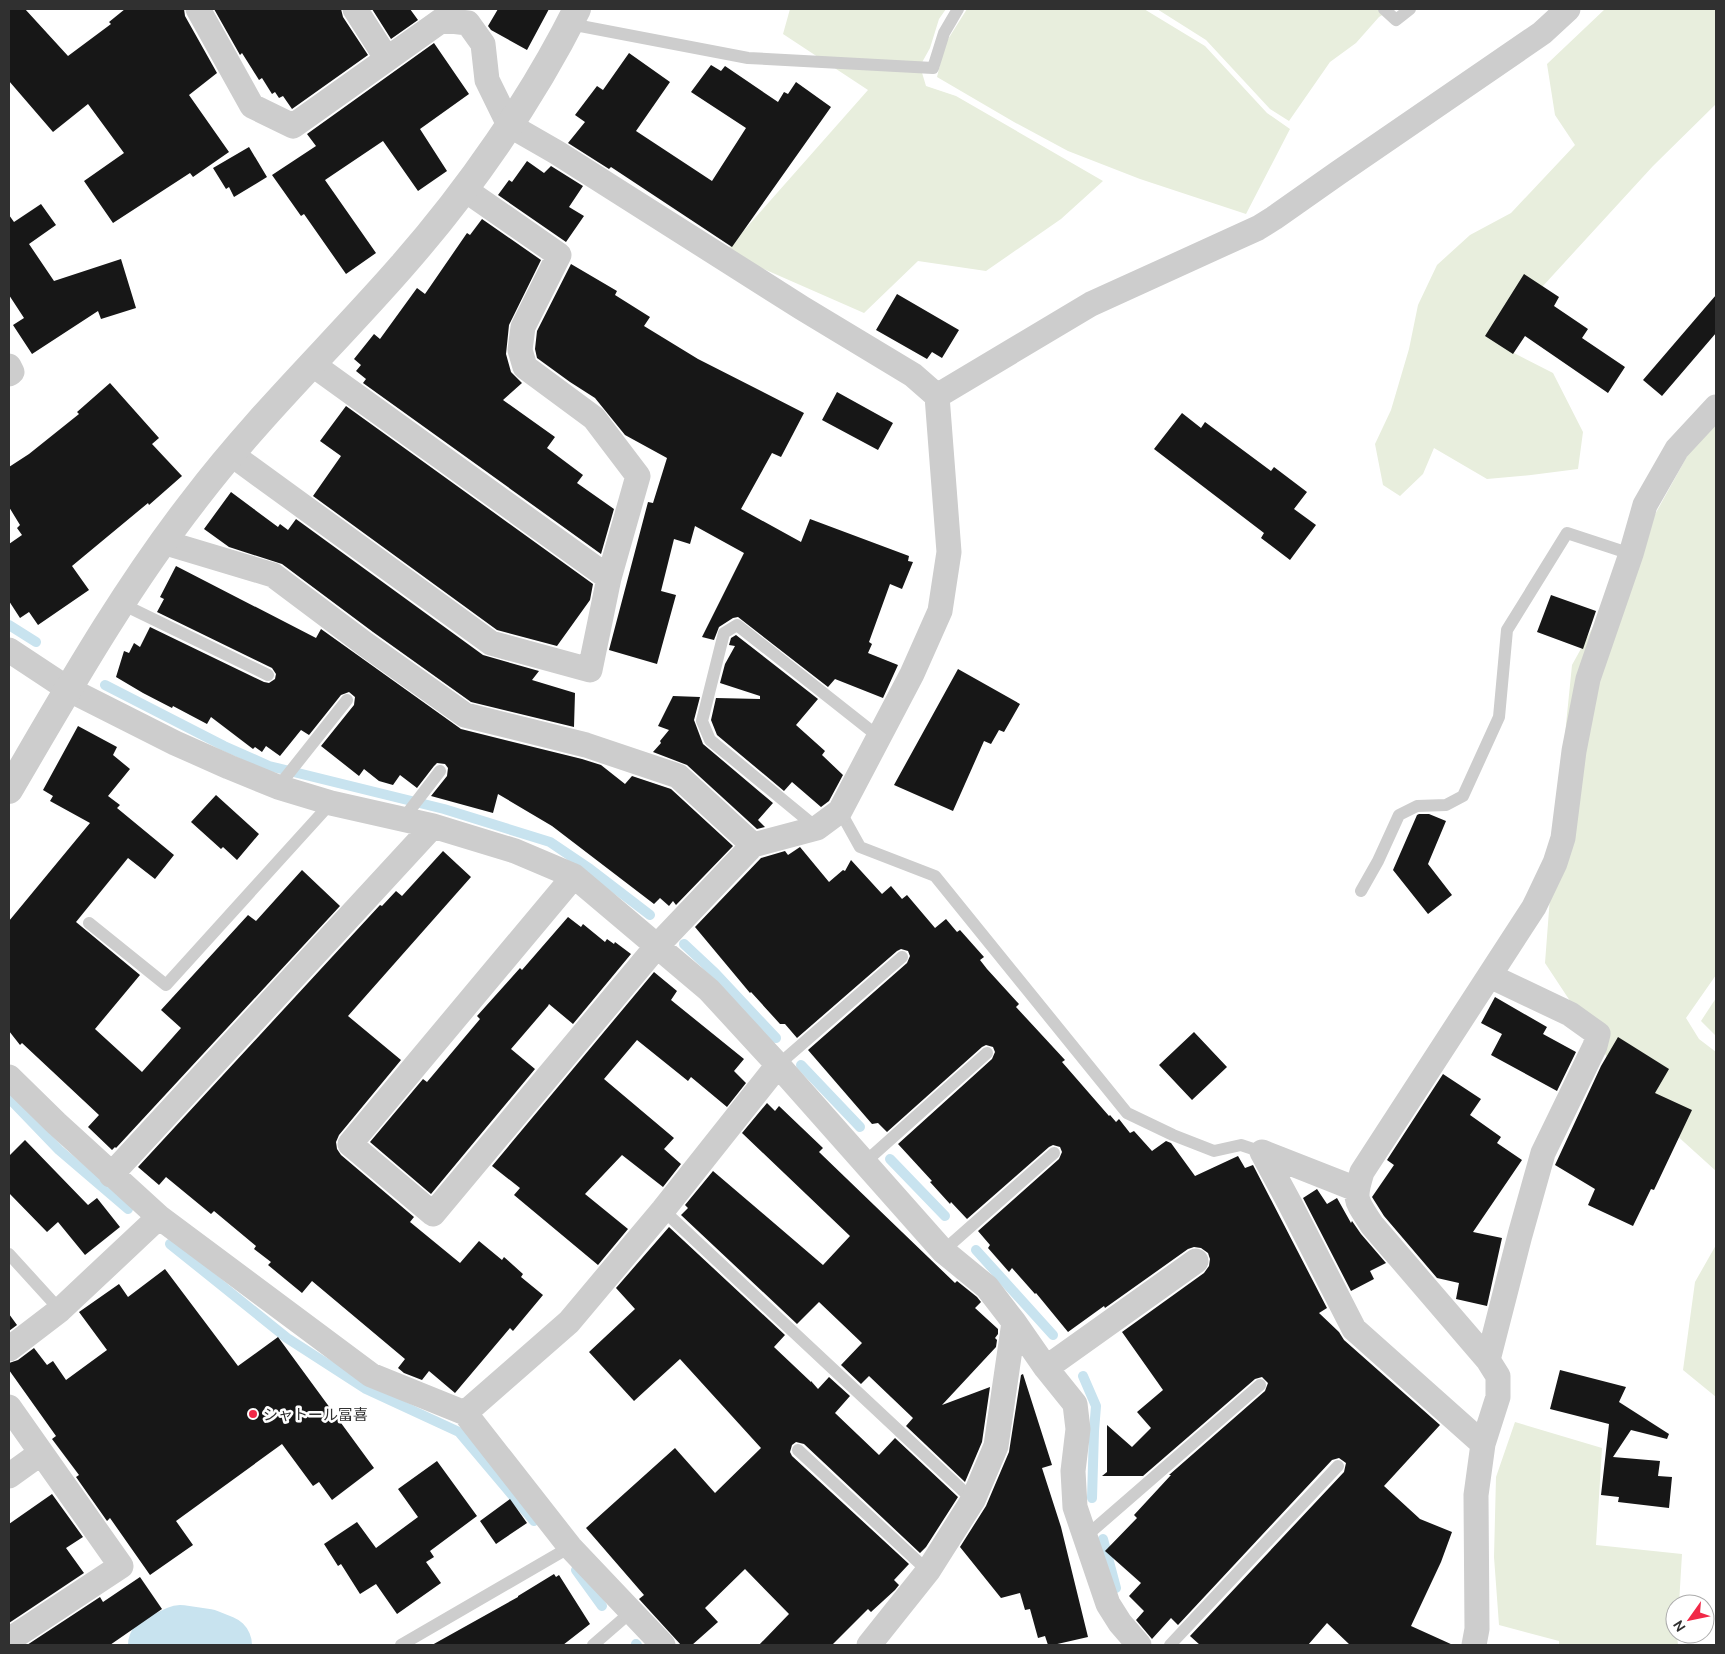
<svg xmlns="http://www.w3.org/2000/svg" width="1725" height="1654" font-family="Ubuntu,'Noto Sans JP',sans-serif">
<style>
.green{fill:#e8eedd}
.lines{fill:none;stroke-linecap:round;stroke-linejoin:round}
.stream{stroke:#c8e3ef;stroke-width:10}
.river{stroke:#c8e3ef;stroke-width:60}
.building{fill:#171717}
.service{stroke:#cdcdcd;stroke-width:12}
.minor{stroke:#cdcdcd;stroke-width:25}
.tertiary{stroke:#cdcdcd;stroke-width:28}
.poi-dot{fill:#f12847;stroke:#fff;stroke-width:2}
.labels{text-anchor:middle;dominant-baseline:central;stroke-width:5;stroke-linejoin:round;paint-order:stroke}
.poi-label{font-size:15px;fill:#303030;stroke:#fff;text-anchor:start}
</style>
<rect width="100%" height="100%" fill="#fff"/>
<path class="green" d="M790 9H946L939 19 930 48 920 66 926 86 956 96 1103 181 1061 219 986 271 918 261 864 313 725 252 868 90 783 34Z
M967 9H1144L1205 46 1267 113 1290 129 1246 214 1140 179 1068 151 1014 122 937 77 945 44Z
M1157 9H1392L1379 17 1356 43 1330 62 1289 121 1270 109 1206 40Z
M1605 9H1716V104L1653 166 1520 311 1514 353 1553 373 1583 432 1578 469 1531 475 1487 479 1434 448 1423 474 1400 496 1383 485 1375 444 1391 410 1409 349 1418 305 1437 265 1470 235 1511 213 1575 145 1555 115 1547 64Z
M1716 424V975L1686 1018 1699 1039 1716 1052V1171L1632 1095 1545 963 1554 844 1572 665 1696 440Z
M1716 998V1036L1701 1021Z
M1716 1245V1397L1683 1370 1695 1282Z
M1515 1422 1602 1448 1596 1545 1682 1554 1679 1604H1675V1634H1677L1678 1645H1559V1641L1499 1625 1494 1557 1496 1477Z"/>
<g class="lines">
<path class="stream" d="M9 625 36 642
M105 685 224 746 269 766 444 809 550 842 590 869 650 915
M684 944 715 973 776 1038
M801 1065 860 1127
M9 1098 59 1150 128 1209
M890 1159 945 1216
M170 1244 287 1338 366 1389 459 1432 534 1521
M976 1250 1053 1335
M1083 1376 1096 1406 1094 1431 1092 1498
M1103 1539 1116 1588
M576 1570 602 1606
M636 1644 637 1645"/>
<path class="river" d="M158 1645 180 1635 207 1639 222 1645"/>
</g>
<path class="building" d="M9 9H25L68 56 111 24 109 22 125 9H184L185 16 217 73 189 95 229 152 193 177 190 173 113 223 84 181 124 153 88 104 53 132 9 81Z
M214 9H341L343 17 368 55 292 109 283 96 279 98 275 92 272 94 262 78 259 80 242 53 240 55Z
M372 9H410L418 20 391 39Z
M498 9H549L527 50 491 30 488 26Z
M434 43 469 94 420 129 447 171 418 191 383 141 325 180 376 253 346 274 304 214 301 216 272 175 316 146 307 134Z
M629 53 670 82 636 131 712 181 746 128 691 92 711 65 721 71 725 66 778 102 784 92 788 94 796 82 831 107 732 247 611 167 609 169 568 143 585 122 575 115 597 86 603 90Z
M249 147 267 177 234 197 229 187 226 189 213 168Z
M527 161 544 173 551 166 583 186 569 207 584 216 566 242 498 195 509 180 512 182Z
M41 204 56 225 29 244 54 281 121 259 136 308 101 319 98 311 32 354 13 325 24 318 9 295V215L14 222Z
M482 219 541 260 509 325 506 354 511 372 522 383 503 400 555 437 547 448 583 475 577 483 614 509 601 554 363 383 366 379 356 371 361 365 354 359 374 334 380 339 417 288 425 294 467 233 470 235Z
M571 264 617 291 615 295 650 317 644 326 698 359 804 413 781 457 772 453 741 509 801 542 810 519 909 556 908 561 913 562 902 589 890 584 869 642 872 644 868 653 898 665 883 698 835 679 828 687 738 617 733 618 719 627 714 640 702 637 744 553 695 526 690 544 674 539 661 591 676 595 657 664 609 650 648 502 653 503 667 458 625 435 595 398 570 382 537 358 535 349 537 331Z
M1524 274 1559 297 1554 306 1588 329 1582 338 1625 367 1608 393 1525 336 1513 354 1485 336Z
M897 294 959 330 942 358 932 352 927 359 876 330Z
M1716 295V333L1662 396 1643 380Z
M110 383 159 438 152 444 182 476 149 505 148 503 72 566 89 590 38 625 29 612 20 618 9 601V544L22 535 17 528 20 525 9 507V467L29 454 79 414 77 412Z
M837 392 893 423 878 450 822 420Z
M346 406 593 584 590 600 557 646 497 630 313 496 341 456 320 441Z
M1182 413 1201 428 1205 422 1271 471 1274 467 1307 492 1294 509 1316 525 1290 560 1261 538 1264 533 1154 449Z
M231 492 278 527 280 524 288 530 296 519 483 655 539 671 532 680 575 693 574 727 471 702 373 632 282 564 229 547 204 529Z
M176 566 316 638 321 629 461 729 582 759 601 765 625 784 632 776 671 789 733 846 676 905 673 901 669 906 660 898 654 904 552 826 498 794 493 813 431 796 447 776 448 768 445 764 437 763 434 766 417 788 400 775 393 785 379 781 364 769 359 776 321 746 354 705 355 697 349 692 341 695 309 735 301 730 280 756 266 746 262 752 255 747 253 749 211 717 207 724 173 706 172 708 143 693 116 677 124 651 129 653 134 643 140 647 150 627 264 682 269 683 275 679 276 674 272 668 157 612 164 599 160 597Z
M1551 595 1596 611 1583 649 1537 632Z
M736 635 818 699 796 725 825 751 822 755 843 775 829 801 821 807 792 782 784 791 717 735 711 720 716 698 760 699V696L720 683 725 664 735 646 729 645 731 638Z
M958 669 1020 704 1004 732 999 730 991 744 984 741 953 811 894 785Z
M673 696 700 697 694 720 703 744 773 803 758 820 765 827 757 829 687 765 653 752 661 743 660 741 669 730 658 726Z
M78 726 117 747 113 755 130 769 108 796 120 805 117 808 174 855 155 879 128 858 76 922 140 975 95 1029 142 1072 181 1028 161 1010 248 915 256 921 302 870 340 906 116 1148 115 1147 112 1150 88 1127 99 1115 22 1043 20 1045 9 1031V921L90 823 50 801 53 796 43 790Z
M216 795 259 834 237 860 223 847 221 849 191 822Z
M1419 814H1429L1446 821 1428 864 1452 895 1428 914 1393 870 1417 815Z
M800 847 829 882 843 870 845 871 851 860 882 894 891 886 902 899 907 895 935 928 946 919 957 932 960 930 984 957 980 960 987 969 1019 1004 1016 1007 1065 1060 1062 1062 1109 1116 1110 1115 1116 1122 1119 1119 1130 1133 1134 1131 1152 1151 1166 1141 1171 1143 1195 1176 1238 1156 1245 1168 1253 1165 1327 1308 1319 1313 1339 1332 1344 1340 1440 1425 1384 1486 1420 1519 1452 1532 1441 1562 1411 1626 1453 1645H1350L1327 1623 1308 1645H1200L1190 1636 1344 1472 1346 1463 1339 1458 1332 1460 1178 1625 1171 1618 1152 1639 1136 1620 1144 1611 1129 1596 1141 1583 1105 1551 1137 1518 1134 1515 1171 1475H1169L1265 1391 1268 1383 1262 1377 1255 1379 1143 1476H1102L1107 1472V1425L1132 1447 1151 1428 1137 1412 1163 1390 1122 1332 1204 1273 1209 1266 1210 1259 1208 1253 1201 1248 1194 1247 1188 1249 1105 1308 1104 1306 1068 1332 1036 1293 1035 1294 1012 1268 1009 1272 988 1248 990 1245 978 1231 1059 1159 1062 1152 1060 1147 1053 1145 1049 1147 967 1219 951 1202 950 1204 930 1182 932 1181 898 1144 992 1059 995 1052 993 1047 986 1045 982 1047 887 1132 878 1123 872 1124 808 1050 907 963 910 956 908 951 901 949 897 951 797 1038 785 1024H780L751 992 750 993 695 927 761 858 785 851 788 855Z
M443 851 471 877 348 1016 401 1060 339 1135 336 1142 337 1149 341 1155 414 1217 410 1222 460 1263 479 1241 502 1260 504 1257 523 1274 521 1277 543 1295 513 1331 510 1328 455 1393 429 1371 422 1380 404 1373 398 1368 405 1359 312 1281 302 1293 268 1265 271 1262 254 1249 256 1246 214 1211 211 1214 166 1177 159 1185 138 1167 380 905 382 906 396 891 402 896Z
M568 917 581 927 583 924 605 942 607 939 614 944 615 942 631 954 573 1024 549 1004 548 1006 511 1049 535 1069 431 1194 370 1142 423 1079 427 1082 480 1019 477 1016 520 968 522 970Z
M654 972 677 991 671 1000 744 1059 734 1071 746 1083 727 1107 691 1077 688 1081 637 1040 604 1079 674 1138 664 1149 681 1164 663 1187 622 1155 585 1194 628 1229 598 1265 514 1195 520 1188 492 1166Z
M1495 997 1547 1027 1543 1034 1576 1052 1557 1091 1491 1055 1502 1034 1481 1023Z
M1194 1032 1227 1067 1192 1100 1159 1065Z
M1618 1037 1669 1069 1655 1093 1692 1110 1654 1190 1651 1189 1633 1226 1588 1205 1595 1189 1555 1165 1601 1066Z
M1443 1074 1481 1099 1470 1115 1501 1137 1497 1143 1522 1160 1473 1232 1502 1238 1487 1306 1456 1299 1459 1283 1437 1278 1384 1216 1372 1197 1394 1165 1387 1160Z
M767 1103 775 1111 779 1106 823 1148 819 1152 902 1232 955 1283 957 1281 977 1297 981 1302 975 1308 998 1329V1334L995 1338 997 1340 996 1347 942 1405 990 1387 982 1442 965 1482 906 1426 913 1418 869 1376 861 1384 841 1365 862 1343 819 1302 797 1324 681 1215 688 1208 685 1205 713 1171 823 1265 850 1236 742 1133Z
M25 1140 88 1205 97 1198 120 1227 85 1255 58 1222 47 1232 9 1193V1156Z
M1317 1189 1327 1204 1337 1198 1351 1223 1352 1221 1361 1234 1386 1263 1370 1271 1374 1279 1351 1291 1303 1198Z
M669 1227 785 1335 774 1347 811 1382V1381L818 1389 829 1377 850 1396 835 1413 879 1455 895 1438 958 1497 926 1547 920 1553 804 1444 796 1442 792 1445 790 1452 792 1456 909 1564 894 1580 899 1585 895 1590 871 1612 868 1609 832 1645H759L789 1614 745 1569 705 1608 718 1622 692 1645H681L639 1599 644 1595 586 1528 675 1448 715 1493 761 1448 680 1359 634 1401 589 1352 635 1309 616 1288Z
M165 1269 238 1366 278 1337 374 1468 332 1500 319 1482 313 1486 282 1444 176 1521 193 1545 150 1575 110 1518 107 1521 76 1477 79 1475 52 1439 56 1436 9 1370V1363L18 1360 34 1348 47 1365 53 1361 66 1380 107 1350 79 1312 119 1284 128 1297Z
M9 1314 17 1325 9 1331Z
M1560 1370 1626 1387 1619 1402 1669 1434 1667 1439 1631 1430 1613 1457 1660 1461 1658 1476 1672 1477 1669 1508 1618 1502 1619 1497 1601 1495 1609 1424 1550 1409Z
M1023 1374 1052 1465 1042 1468 1061 1527 1088 1637 1053 1645H1048L1045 1636 1038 1638 1030 1609 1025 1610 1020 1593 1001 1598 960 1547 986 1506 1009 1452 1021 1375Z
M437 1461 477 1516 430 1551 434 1557 426 1562 441 1583 397 1614 376 1584 360 1594 341 1564 338 1566 324 1544 357 1522 376 1548 418 1517 398 1489Z
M52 1494 83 1537 66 1548 84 1573 9 1623V1524Z
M510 1499 527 1523 496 1544 480 1521Z
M554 1574 556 1577 559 1575 590 1624 563 1645H432L518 1597V1596Z
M140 1577 162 1609 110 1645H27L100 1597 103 1602Z"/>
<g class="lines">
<path class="service" d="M1384 9 1396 20 1410 9
M570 24 748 58 933 68 944 33 958 9
M122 604 268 675
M278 787 347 700
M840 811 860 847 935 876 1127 1113 1173 1135 1214 1151 1241 1145 1262 1152
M403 819 440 771
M817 828 710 740 702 721 724 633 737 625 879 737
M1361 891 1378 861 1399 815 1417 806 1446 805 1463 796 1499 717 1507 630 1567 533 1631 554
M89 923 166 985 331 803
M778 1065 902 957
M864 1163 987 1053
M663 1210 973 1500
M943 1251 1054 1153
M9 1254 60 1310
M798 1450 928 1571
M1085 1537 1260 1385
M401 1645 570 1547
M593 1645 631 1612
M1170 1645 1338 1466"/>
<path class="minor" d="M198 9 252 106 293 126 442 20 468 23 483 44 487 80 509 125 556 152 802 308 913 375 937 396 949 552 940 611 912 674 840 811 817 828 753 845 657 946 433 1214 350 1144 574 876
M355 9 387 59
M312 364 609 578
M9 366 12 372 9 374
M937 396 1091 304 1258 228 1274 218 1338 173 1542 33 1568 9
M231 454 491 643 590 670 609 578 638 476 594 418 525 367 520 350 523 327 559 255 464 189
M163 542 273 575 365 644 465 715 586 745 678 776 753 845
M9 650 68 689 175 743 229 767 278 787 331 803 433 826 515 851 574 876 709 990 778 1065 943 1251 987 1287 1014 1322 1046 1368 1075 1404 1078 1429 1073 1471 1075 1507 1108 1604 1120 1623 1139 1645
M9 1077 56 1123 159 1217 371 1375 465 1413 570 1547 663 1645
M111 1175 433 826
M1356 1189 1262 1152 1289 1202 1354 1329 1483 1444
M9 1349 60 1310 159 1217
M1488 1360 1520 1235 1543 1153 1595 1046 1598 1034 1570 1014 1490 976
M1046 1368 1196 1261
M9 1407 121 1566 9 1640
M465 1413 569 1322 663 1210 778 1065
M9 1476 41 1453
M869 1645 928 1571 973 1500 996 1446 1014 1322
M1474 1645 1477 1629 1476 1495 1483 1444 1498 1397V1376L1488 1360 1372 1225C1356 1200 1353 1201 1362 1172L1534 907 1555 863 1563 838 1574 751 1588 679 1631 554 1645 505 1677 449 1716 407"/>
<path class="tertiary" d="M9 790C67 691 124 590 195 499 258 416 334 344 402 266 469 190 532 99 577 9"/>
</g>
<circle class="poi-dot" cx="253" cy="1414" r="5"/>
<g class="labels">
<g class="poi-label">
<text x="263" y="1414">シャトール冨喜</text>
</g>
</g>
<rect width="1725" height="1654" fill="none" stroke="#303030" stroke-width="20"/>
<g transform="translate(1690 1619) rotate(237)"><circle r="24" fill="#ffffff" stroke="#acacac"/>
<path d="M0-4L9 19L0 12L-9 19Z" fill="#f12847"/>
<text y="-8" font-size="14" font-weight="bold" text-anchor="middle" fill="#303030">N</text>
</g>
</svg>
